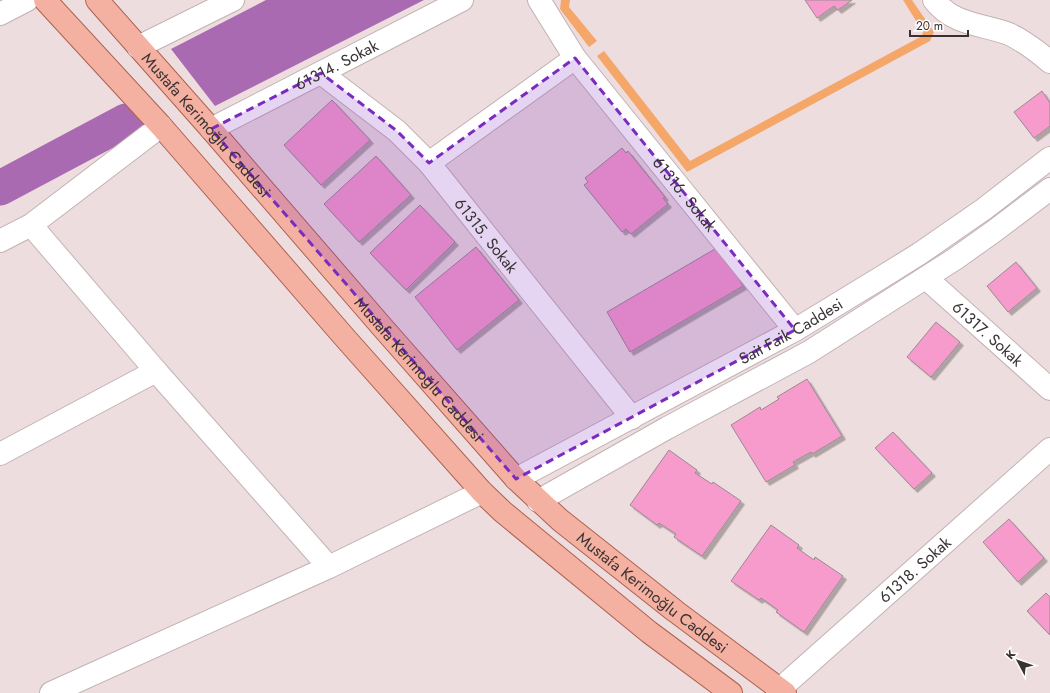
<svg xmlns="http://www.w3.org/2000/svg" width="1050" height="693" font-family="Jost,sans-serif">
<style>
.green{fill:#f5a669}
.water{fill:#a96ab1}
.lines{fill:none;stroke-linecap:round;stroke-linejoin:round}
.river{stroke:#a96ab1;stroke-width:35}
.building{fill:#f79acc;stroke:#988b92;filter:url(#shadow)}
.minor-casing{stroke:#c2b2b4;stroke-width:24}
.major-casing{stroke:#ad6252;stroke-width:24}
.minor{stroke:#fff;stroke-width:22}
.major{stroke:#f4b0a1;stroke-width:22}
.marked{fill:#7b2cbf;fill-opacity:0.2;stroke:#7b2cbf;stroke-width:3;stroke-dasharray:8 5;stroke-linejoin:round}
.labels{text-anchor:middle;dominant-baseline:central;stroke-width:3.5;stroke-linejoin:round;paint-order:stroke}
.street-label{font-size:16px;fill:#393233;stroke:#fff}
</style>
<defs>
<filter id="shadow"><feDropShadow dx="3.5" dy="3.5" stdDeviation="0" flood-color="#0004"/></filter>
</defs>
<rect width="100%" height="100%" fill="#edddde"/>
<path class="green" d="M561 0H570L569 7 597 41 589 47 560 9Z
M903 0H912L934 32 930 41 687 172 597 56 604 51 690 161 922 36 923 32Z"/>
<path class="water" d="M266 0H424L215 106 171 49Z"/>
<g class="lines">
<path class="river" d="M0 188 126 121"/>
</g>
<path class="building" d="M805 0H852L838 10 834 6 817 18Z
M1042 91 1050 103V126L1034 138 1014 112Z
M332 100 370 140 321 185 284 145Z
M622 148 626 153 628 151 665 197 663 198 668 204 631 234 626 229 622 232 584 185 588 182 585 178Z
M376 156 411 195 359 242 324 204Z
M420 205 455 242 406 290 370 253Z
M720 246 743 286 630 352 607 312Z
M476 247 519 300 457 350 415 297Z
M1016 262 1037 288 1008 312 987 286Z
M936 322 960 342 931 377 907 357Z
M807 379 842 436 812 454 811 452 793 462 795 465 766 482 731 425 760 407 761 410 779 399 777 397Z
M893 432 932 473 914 489 875 448Z
M669 450 697 470 695 473 712 484 713 482 741 501 702 556 674 537 676 534 659 523 657 525 630 505Z
M1009 519 1044 558 1018 582 983 542Z
M771 525 799 545 797 548 814 560 815 557 843 576 804 632 776 612 778 610 761 598 759 600 731 581Z
M1046 593 1050 597V635L1027 611Z"/>
<g class="lines">
<defs>
<g id="minor">
<path id="s1" d="M539 0 575 58 795 330"/>
<path d="M934 0C953 25 982 24 1009 34 1024 41 1037 51 1050 62"/>
<path d="M0 14 27 0"/>
<path d="M138 47 233 0"/>
<path id="s2" d="M321 73 397 131 429 163 632 418"/>
<path id="s3" d="M211 129 462 0"/>
<path d="M429 163 575 58"/>
<path d="M31 225 156 371"/>
<path d="M0 241 31 225 161 126"/>
<path id="s4" d="M926 278 1050 389"/>
<path d="M0 454 156 371 329 567"/>
<path id="s5" d="M516 479 795 330 882 277 919 254 984 209 1050 158"/>
<path d="M538 501 667 428 809 352 955 259 993 232 1050 189"/>
<path id="s6" d="M780 689 1050 449"/>
<path d="M51 693 329 567 482 492"/>
</g>
<g id="major">
<path d="M45 0 161 126 346 339 482 492 503 512 649 632 731 693"/>
<path id="s7" d="M97 0 211 129 383 328 516 479 560 520 675 611 785 693"/>
</g>
</defs>
<use href="#minor" class="minor-casing"/>
<use href="#major" class="major-casing"/>
<use href="#minor" class="minor"/>
<use href="#major" class="major"/>
</g>
<path class="marked" d="M575 58 795 330 516 479 211 129 321 73 397 131 429 163Z"/>
<g class="labels">
<g class="street-label">
<text stroke="none"><textPath href="#s3" startOffset="141">61314. Sokak</textPath></text>
<text stroke="none"><textPath href="#s7" startOffset="166">Mustafa Kerimoğlu Caddesi</textPath></text>
<text stroke="none"><textPath href="#s1" startOffset="243">61316. Sokak</textPath></text>
<text stroke="none"><textPath href="#s2" startOffset="233">61315. Sokak</textPath></text>
<text stroke="none"><textPath href="#s5" startOffset="312">Sait Faik Caddesi</textPath></text>
<text stroke="none"><textPath href="#s4" startOffset="83">61317. Sokak</textPath></text>
<text stroke="none"><textPath href="#s7" startOffset="490">Mustafa Kerimoğlu Caddesi</textPath></text>
<text stroke="none"><textPath href="#s6" startOffset="180">61318. Sokak</textPath></text>
<text stroke="none"><textPath href="#s7" startOffset="814">Mustafa Kerimoğlu Caddesi</textPath></text>
</g>
</g>
<g transform="translate(1018 661) rotate(311)" stroke="#ffffff" stroke-width="3" paint-order="stroke">
<path d="M0-3L7 15L0 10L-7 15Z" fill="#393233"/>
<text y="-6" font-size="11" font-weight="bold" text-anchor="middle" fill="#393233">K</text>
</g>
<path d="M910 30v6h58v-6" fill="none" stroke="#393233" stroke-width="2"/>
<text x="916" y="30" font-size="12" fill="#393233" stroke="#ffffff" stroke-width="3" paint-order="stroke">20 m</text>
</svg>
